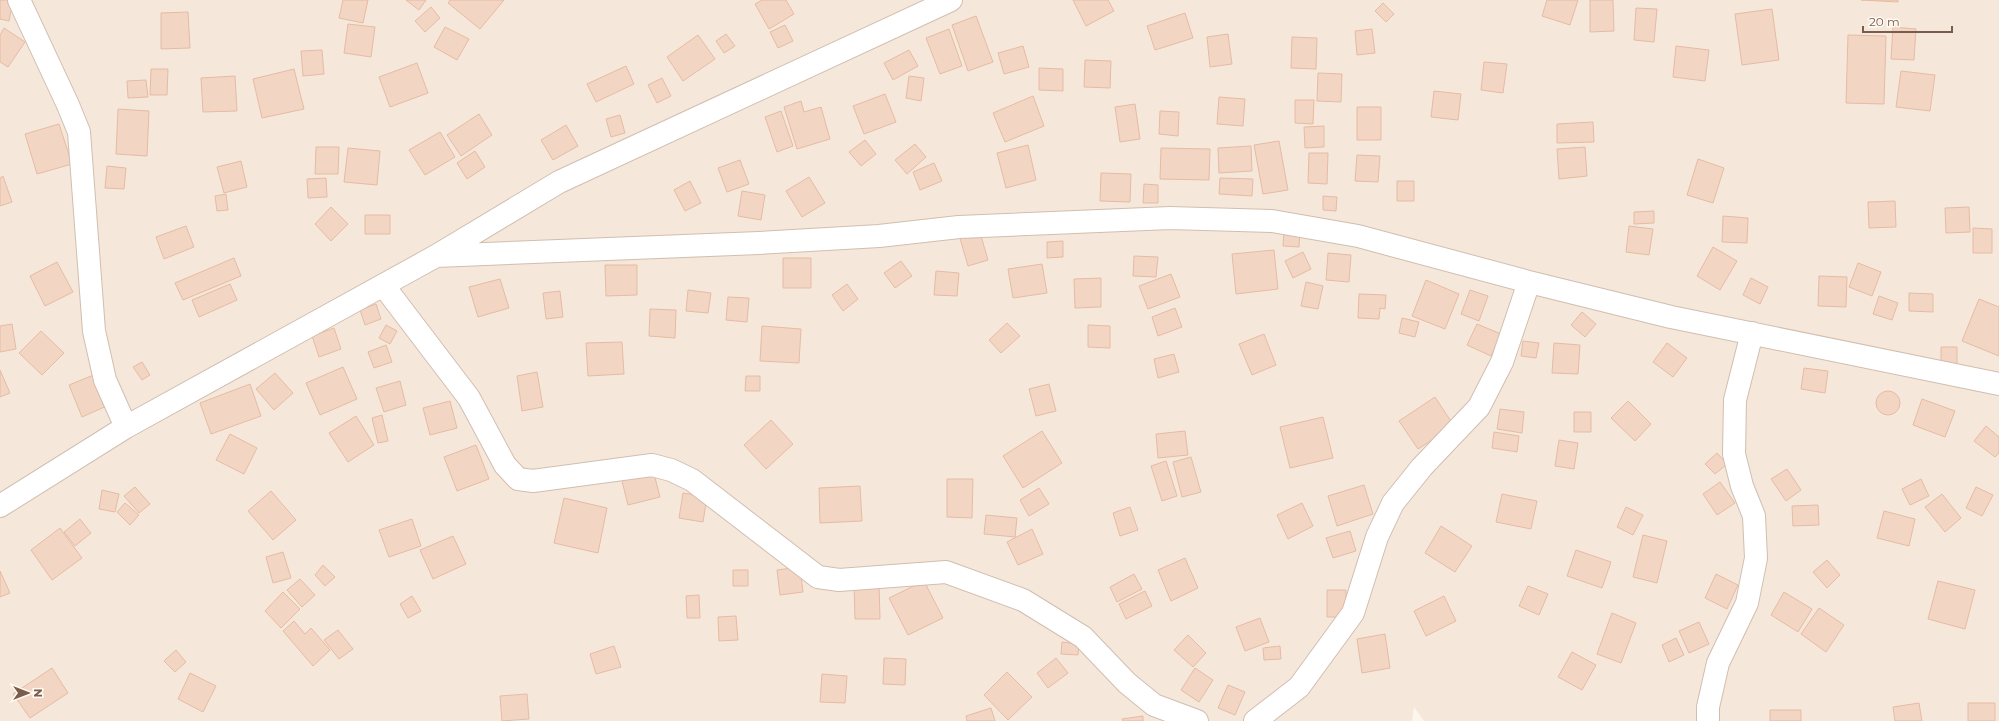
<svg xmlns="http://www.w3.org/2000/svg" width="1999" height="721" font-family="Montserrat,sans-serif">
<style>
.residential{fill:#f5e8da}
.building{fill:#f3d5c3;stroke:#e6bba3}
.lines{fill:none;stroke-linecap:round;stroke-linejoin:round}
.minor-casing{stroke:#d1beb0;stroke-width:24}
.minor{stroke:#fff;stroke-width:22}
</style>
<rect width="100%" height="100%" fill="#fdf6ec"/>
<path class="residential" d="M0 0H1999V721H1424L1414 707 1412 721H0Z"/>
<path class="building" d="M0 0H13L9 21 0 19Z
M343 0H368L363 23 339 18Z
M406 0H426L419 10Z
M450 0H504L480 29 448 3Z
M762 0H786L794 14 769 29 755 4Z
M1073 0H1108L1114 11 1086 26Z
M1547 0H1578L1570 25 1542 16Z
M1590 0H1613L1614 31 1590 32Z
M1861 0H1898V2Z
M1383 3 1394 14 1386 22 1375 11Z
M431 7 440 18 425 32 415 21Z
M1636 8 1657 9 1654 42 1634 40Z
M1772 9 1779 60 1742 65 1735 14Z
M188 12 190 48 161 49V13Z
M1185 13 1193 38 1155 50 1147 26Z
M976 16 993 62 968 71 952 25Z
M348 24 375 27 371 57 344 53Z
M785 25 793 41 778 48 770 32Z
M445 27 469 39 457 60 434 47Z
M1893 27 1916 29 1914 60 1891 59Z
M4 28 25 42 8 67 0 62V35Z
M949 29 962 66 940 74 926 38Z
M1372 29 1375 53 1357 55 1355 31Z
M726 34 735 46 724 53 716 41Z
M1228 34 1232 64 1210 67 1207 37Z
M698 35 715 59 683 81 667 57Z
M1848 35 1886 36 1884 104 1846 103Z
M1292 37 1317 38 1316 69 1291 68Z
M1023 46 1029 67 1004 74 998 53Z
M1676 46 1709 50 1705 81 1673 77Z
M322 50 324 74 303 76 301 51Z
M909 50 918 66 893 80 884 63Z
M1085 60 1111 61 1110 88 1084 87Z
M1484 62 1507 64 1503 93 1481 90Z
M417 63 428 93 390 107 379 77Z
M626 66 634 84 596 102 587 84Z
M1039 68 1063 69V91L1039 90Z
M151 69H168L167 95H150Z
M294 69 304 109 262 118 253 79Z
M1901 71 1935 75 1930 111 1896 107Z
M1318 73 1342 74 1341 102 1317 101Z
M235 76 237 111 203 112 201 78Z
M909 76 924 78 921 101 906 98Z
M662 78 671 96 657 103 648 85Z
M146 80 148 97 128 98 127 81Z
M1434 91 1461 94 1458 120 1431 117Z
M885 94 896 122 864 134 853 106Z
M1033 96 1044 126 1005 142 993 113Z
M1219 97 1245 99 1243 126 1217 124Z
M1295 100H1314L1313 124 1295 123Z
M801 101 804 112 821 107 830 139 797 149 784 107Z
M1135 104 1140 139 1120 142 1115 107Z
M1357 107H1381V140H1357Z
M118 109 149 111 147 156 116 154Z
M781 111 793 146 777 152 765 117Z
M1160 111 1179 112 1178 136 1159 134Z
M479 114 492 135 461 156 447 135Z
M620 115 625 133 611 137 606 119Z
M1593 122 1594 142 1557 143V124Z
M59 124 72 164 37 174 25 134Z
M566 125 578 146 553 160 541 140Z
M1324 126V147L1305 148 1304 127Z
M440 132 455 157 425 175 409 150Z
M865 140 876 154 861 166 849 152Z
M1279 141 1288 190 1263 194 1254 145Z
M915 144 926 157 907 174 895 160Z
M1028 145 1036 180 1006 188 997 153Z
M1251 146 1252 171 1219 173 1218 148Z
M316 147H339L338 174H315Z
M1585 147 1587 176 1559 179 1557 149Z
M348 148 380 151 377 185 344 182Z
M1161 148 1210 149 1209 180 1160 179Z
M475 151 485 167 467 179 457 163Z
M1309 153H1328L1327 184 1308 183Z
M1357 155 1380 156 1378 182 1355 181Z
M1698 159 1724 168 1713 203 1687 195Z
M740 160 749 184 727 192 718 168Z
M241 161 247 187 224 193 217 167Z
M934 163 942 181 920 190 913 172Z
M107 166 126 168 124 189 105 188Z
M1101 173 1131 174 1130 202 1100 201Z
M3 176 12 202 0 206V178Z
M809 177 825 203 802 217 786 191Z
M326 178 327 197 308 198 307 179Z
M1220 178 1253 179 1252 196 1219 194Z
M690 181 701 203 685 211 674 190Z
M1397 181H1414V201H1397Z
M1144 184 1158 185V203H1143Z
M742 191 765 195 761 220 738 216Z
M226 194 228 210 217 211 215 196Z
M1323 196 1337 197 1336 211 1323 210Z
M1895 201 1896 227 1869 228 1868 202Z
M331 207 348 224 331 241 315 224Z
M1969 207 1970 232 1946 233 1945 208Z
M1654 211V223L1634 224V212Z
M365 215H390V234H365Z
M1723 216 1748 218 1747 243 1722 242Z
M186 226 194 247 164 259 156 237Z
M1629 226 1653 229 1649 255 1626 252Z
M1973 228 1992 229V253H1973Z
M979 229 988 260 968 266 959 235Z
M1284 229 1300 230 1299 247 1283 246Z
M1063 241V257L1047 258V242Z
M1713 247 1737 261 1720 290 1697 276Z
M1274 250 1278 289 1236 294 1232 254Z
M1303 252 1311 269 1293 278 1285 261Z
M1328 253 1351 255 1349 282 1326 280Z
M1134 256 1158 257 1156 277 1133 276Z
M234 258 241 276 183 300 175 283Z
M783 258H811V288H783Z
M901 261 912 276 895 288 884 273Z
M57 262 73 292 45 306 30 276Z
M1858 263 1881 272 1872 296 1849 287Z
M1042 264 1047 293 1013 298 1008 269Z
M605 265H637V295L606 296Z
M936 271 959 273 957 296 934 295Z
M1171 274 1180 297 1148 309 1139 286Z
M1819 276 1847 277 1846 307 1818 306Z
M1101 278V307L1075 308 1074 279Z
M1751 278 1768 287 1760 304 1743 295Z
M500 279 509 308 478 317 469 287Z
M1426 280 1459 294 1445 329 1412 316Z
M1306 282 1323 286 1318 309 1301 306Z
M230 284 237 300 199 317 192 300Z
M847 284 858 299 843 311 832 295Z
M688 290 711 293 708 313 686 311Z
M1470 290 1488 296 1479 321 1461 314Z
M560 291 563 317 546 319 543 293Z
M1909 293 1933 294V312L1909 311Z
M1359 294 1386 295 1385 309 1380 308 1379 319 1358 318Z
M1879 296 1898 303 1892 320 1873 314Z
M728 297 749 298 747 322 726 320Z
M1979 299 1999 307V356L1962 341Z
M376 304 381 319 365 325 360 310Z
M1175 308 1182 327 1158 336 1152 317Z
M650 309 676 310 675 338 649 336Z
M1582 312 1596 324 1585 337 1571 325Z
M1402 318 1419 322 1415 337 1399 333Z
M1007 323 1020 336 1001 353 989 340Z
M12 324 16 349 0 352V326Z
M1477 324 1501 334 1491 356 1467 345Z
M386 325 397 331 390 344 379 338Z
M1088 325 1110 326V348L1088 347Z
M762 326 801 329 799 363 760 361Z
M334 328 341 349 319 357 312 336Z
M41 331 64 353 42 375 19 353Z
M1264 334 1276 365 1252 375 1239 344Z
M1523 341 1539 343 1536 358 1521 356Z
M622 342 624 374 588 376 586 343Z
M1554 343 1580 345 1578 374 1552 373Z
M1667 343 1687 358 1673 377 1653 362Z
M386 345 392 362 374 368 368 352Z
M1941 347H1957V365H1941Z
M1174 354 1179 372 1158 378 1154 359Z
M142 362 150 375 142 380 133 367Z
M343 367 357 399 320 415 306 383Z
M1804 368 1828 371 1825 393 1801 389Z
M0 370 10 393 0 397Z
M537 372 543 407 522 411 517 376Z
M275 373 293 393 274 410 256 389Z
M96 374 109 405 82 417 69 385Z
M746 376H760V391H745Z
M400 381 406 405 384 412 376 388Z
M250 384 261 416 211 434 200 403Z
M1049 384 1056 411 1036 416 1029 389Z
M1876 403a12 12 0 1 1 24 0a12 12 0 1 1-24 0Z
M1435 397 1454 426 1418 449 1399 421Z
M1922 399 1955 411 1945 437 1913 425Z
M450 401 457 428 430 435 423 408Z
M1628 401 1651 424 1635 441 1611 418Z
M1500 409 1524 412 1522 433 1497 429Z
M1574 412H1591V432H1574Z
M382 415 388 441 378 443 372 418Z
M356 416 374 445 348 462 329 433Z
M1323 417 1333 458 1290 468 1280 427Z
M771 420 793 444 766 469 744 445Z
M1986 426 1999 437V453L1995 457 1974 441Z
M1042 431 1062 463 1023 488 1003 456Z
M1185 431 1188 455 1158 458 1156 434Z
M1494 432 1519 436 1517 452 1492 448Z
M230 434 257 448 244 474 216 460Z
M1559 440 1578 443 1574 469 1555 466Z
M476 445 489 479 457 491 444 457Z
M1717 453 1727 464 1715 474 1705 464Z
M1191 457 1201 492 1182 497 1173 462Z
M1166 461 1177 496 1162 501 1151 466Z
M1787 469 1801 490 1786 501 1771 479Z
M653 470 660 497 628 505 621 477Z
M947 479H973L972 518 947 517Z
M1921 479 1929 496 1910 505 1902 489Z
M1720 482 1735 503 1717 515 1703 494Z
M1364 485 1373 514 1337 526 1328 496Z
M860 486 862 521 820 523 819 488Z
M135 487 150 504 139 513 124 496Z
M1976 487 1993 495 1982 516 1966 508Z
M1039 488 1049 504 1029 516 1020 500Z
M102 490 119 494 115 512 99 509Z
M271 491 296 520 273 540 248 511Z
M683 493 707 497 703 522 679 518Z
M1502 494 1537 501 1531 529 1496 522Z
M1942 494 1961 518 1945 532 1925 507Z
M564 498 607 508 598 553 554 543Z
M125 503 139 515 130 525 117 512Z
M1302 503 1313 526 1288 539 1277 515Z
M1818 505 1819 525 1793 526 1792 506Z
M1130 507 1138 530 1120 536 1113 513Z
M1626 507 1643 515 1633 535 1617 527Z
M1884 511 1915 519 1909 546 1877 538Z
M986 515 1017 518 1015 537 984 534Z
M80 519 91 533 75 546 64 532Z
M412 519 421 546 389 557 379 530Z
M1441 526 1472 546 1455 572 1425 553Z
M60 528 82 558 52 580 31 550Z
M1032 529 1043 554 1018 565 1007 542Z
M1350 531 1356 551 1333 558 1326 538Z
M1643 535 1667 541 1657 583 1633 577Z
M453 536 466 564 433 579 420 550Z
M1576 550 1611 562 1602 588 1567 576Z
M283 552 291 578 273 583 266 557Z
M1185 558 1198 588 1171 601 1158 570Z
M1827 560 1840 575 1827 588 1813 572Z
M323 565 335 577 325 586 315 575Z
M800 567 803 592 780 595 777 570Z
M733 570H748V586H733Z
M0 571 10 593 0 597Z
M1134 574 1142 589 1117 602 1110 587Z
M1716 574 1738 585 1727 609 1705 598Z
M300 579 315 595 302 607 287 590Z
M924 581 943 618 908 635 889 598Z
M1938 581 1975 590 1965 629 1928 619Z
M879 584 880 619H855L854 585Z
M1528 586 1548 594 1539 615 1519 606Z
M1327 590H1346V617H1327Z
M1145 591 1152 606 1126 619 1119 604Z
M283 592 300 609 281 628 265 611Z
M1784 592 1812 609 1798 632 1771 615Z
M699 595 700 618H687L686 596Z
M412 596 421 611 408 618 400 604Z
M1444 596 1456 621 1426 636 1414 611Z
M1819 608 1844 625 1826 652 1801 634Z
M1612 613 1636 623 1621 663 1597 654Z
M736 616 738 640 719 641 718 617Z
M1260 618 1269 642 1245 651 1236 627Z
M294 621 305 634 311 628 330 650 313 666 283 631Z
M1699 622 1709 644 1689 653 1679 631Z
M338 630 353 649 339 659 324 640Z
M1385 634 1390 668 1362 673 1357 639Z
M1188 635 1206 653 1193 667 1174 650Z
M1676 638 1684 655 1669 662 1662 645Z
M1062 642 1079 644 1078 655 1061 654Z
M614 646 621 667 596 674 590 654Z
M1280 646 1281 659 1264 660 1263 648Z
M176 650 186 662 175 672 164 661Z
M1572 652 1596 665 1582 690 1558 677Z
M884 658 906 659 905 685 883 684Z
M1056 658 1068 673 1048 688 1037 673Z
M52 668 68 693 30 718 13 694Z
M1195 668 1213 680 1199 702 1181 690Z
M1007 672 1032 697 1008 720 984 695Z
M190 673 216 686 203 712 178 699Z
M822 674 847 676 845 703 820 702Z
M1228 685 1245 692 1235 715 1218 708Z
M527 694 529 719 502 721 500 696Z
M1919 703 1922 721H1895L1893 707Z
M1968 703H1995V721H1968Z
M991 708 995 721H967L966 716Z
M1770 710H1801V721H1770Z
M1143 716V721H1123L1122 719Z"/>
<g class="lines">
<defs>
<path id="minor" d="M19 0 68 105 79 132 94 331 105 380 126 427
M436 256 759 243 879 236 959 227 1170 218 1272 221 1358 236 1529 282 1671 317 1999 384
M383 285 469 398 505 465 518 479 533 481 652 465 671 470 692 480 818 577 839 580 946 572 1023 600 1083 637 1127 683 1154 705 1197 721
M0 506 126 427 436 256 559 182 951 0
M1255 721 1299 687 1353 613 1377 537 1393 503 1422 467 1479 407 1502 362 1529 282
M1708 721V707L1718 663 1747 603 1756 558 1754 516 1742 486 1734 454 1735 400 1752 333"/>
</defs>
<use href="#minor" class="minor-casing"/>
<use href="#minor" class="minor"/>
</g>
<g transform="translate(28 693) rotate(90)" stroke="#fffaf3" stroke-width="3" paint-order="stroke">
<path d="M0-3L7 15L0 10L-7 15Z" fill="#7a5c4d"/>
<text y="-6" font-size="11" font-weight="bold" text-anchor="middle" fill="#7a5c4d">N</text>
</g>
<path d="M1863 26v6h89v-6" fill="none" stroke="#7a5c4d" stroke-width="2"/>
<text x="1869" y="26" font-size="12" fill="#7a5c4d" stroke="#fffaf3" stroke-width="3" paint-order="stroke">20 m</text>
</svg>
